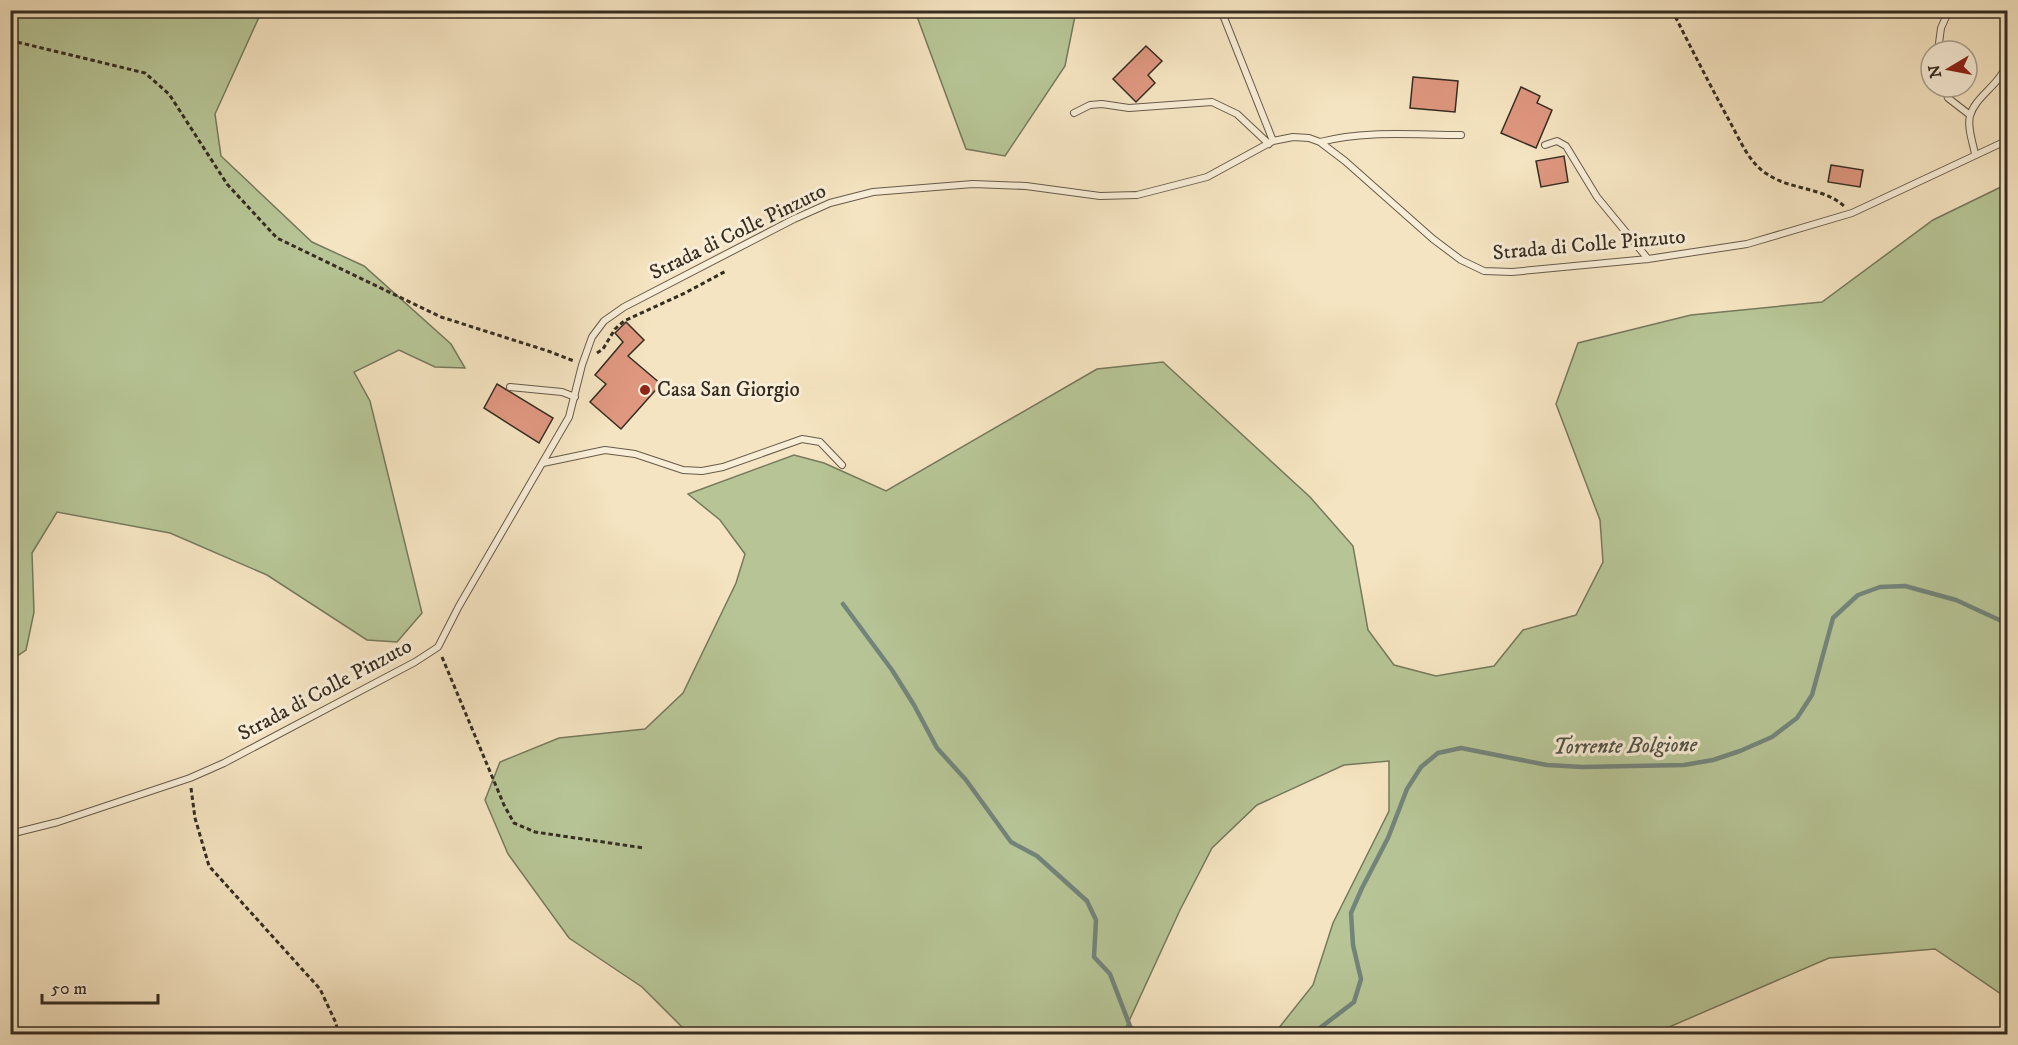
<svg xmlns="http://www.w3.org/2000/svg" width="2018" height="1045" font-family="'IM FELL DW Pica',serif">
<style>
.green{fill:#b7c596;stroke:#76795c;stroke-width:1.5}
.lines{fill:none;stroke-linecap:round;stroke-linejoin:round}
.stream{stroke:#73847b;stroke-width:4.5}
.building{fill:#df9780;stroke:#362d22;stroke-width:1.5}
.lane-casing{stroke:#665b4a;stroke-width:8}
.path{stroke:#362d22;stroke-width:3;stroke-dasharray:4.5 3;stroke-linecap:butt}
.lane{stroke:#f8edd7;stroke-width:6}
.poi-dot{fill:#8f2418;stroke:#f8edd7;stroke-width:2}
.labels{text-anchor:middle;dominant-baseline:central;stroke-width:6;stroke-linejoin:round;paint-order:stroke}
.street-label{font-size:21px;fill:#362d22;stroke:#f8edd7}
.poi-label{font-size:21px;fill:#362d22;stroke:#f8edd7;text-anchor:start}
.water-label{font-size:22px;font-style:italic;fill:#505147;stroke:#f8edd7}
</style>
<rect width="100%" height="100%" fill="#f5e4c1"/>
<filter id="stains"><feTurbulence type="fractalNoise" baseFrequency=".00333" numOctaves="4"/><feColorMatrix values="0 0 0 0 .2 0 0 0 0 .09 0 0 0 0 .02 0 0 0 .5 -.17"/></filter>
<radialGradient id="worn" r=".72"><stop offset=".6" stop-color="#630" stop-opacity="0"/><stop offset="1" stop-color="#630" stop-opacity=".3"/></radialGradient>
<path class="green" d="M11 10 264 11 260 15 215 114 221 156 312 242 364 266 451 344 465 368 435 367 399 350 354 372 370 401 422 613 397 642 367 640 267 575 170 533 57 512 32 553 34 612 26 650 11 660Z
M915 11H1076L1065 66 1005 156 966 149Z
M2007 184V998L1935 949 1829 958 1653 1034H1274L1313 985 1333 923 1389 811V761L1344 765 1257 805 1212 848 1180 910 1123 1034H689L642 987 569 938 508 854 485 800 500 762 559 738 645 729 683 693 736 583 745 554 720 520 688 494 794 455 824 463 886 491 1097 369 1163 362 1310 497 1353 546 1368 630 1394 665 1436 676 1494 666 1523 630 1576 615 1603 562 1600 520 1556 404 1578 343 1691 315 1822 302 1933 220Z"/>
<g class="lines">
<path class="stream" d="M843 604 892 670 914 705 937 748 966 780 1011 842 1037 856 1087 901 1096 920 1094 957 1110 974 1130 1026 1136 1034
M1312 1034 1354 1002 1361 979 1353 945 1351 913 1362 888 1388 838 1407 789 1421 767 1438 753 1461 748 1547 765 1582 767 1684 765 1713 760 1740 751 1772 737 1797 718 1812 695 1833 618 1858 595 1880 587 1905 586 1956 600 2008 624"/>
</g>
<path class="building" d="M1146 46 1162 61 1148 75 1155 83 1136 102 1113 79Z
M1413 77 1458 81 1455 112 1410 108Z
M1521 87 1540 96 1537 103 1552 110 1536 148 1501 133Z
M1564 156 1568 182 1541 187 1536 161Z
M1831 165 1863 170 1860 187 1828 182Z
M626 322 644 340 628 356 661 384 621 429 590 402 606 384 595 375 623 342 615 333Z
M497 384 553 418 539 443 484 408Z"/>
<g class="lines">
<defs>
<path id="lane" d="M1221 10 1273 141
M1938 51 1941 28 1949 10
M1944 87 1948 98 1970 115
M1074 113 1090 105 1102 104 1129 108 1212 102 1237 114 1269 144
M1320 142C1366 130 1414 135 1461 135
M1545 145 1557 141 1566 146 1597 197 1648 259
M1975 154C1973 143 1967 127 1970 116 1975 96 2001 85 2008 61
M510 387 562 392 575 397
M543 463 605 450 635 454 683 470 702 471 723 467 802 439 820 442 842 465
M10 834 58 822 190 778 224 763 415 662 438 647 459 606 569 417 582 365 592 337 604 321 624 307 794 219 830 203 873 192 973 184 1026 186 1100 196 1137 195 1207 177 1273 141 1293 137 1309 138 1320 142 1345 161 1433 239 1461 260 1484 271 1512 272 1648 259 1747 244 1852 213 2008 140"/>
</defs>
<use href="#lane" class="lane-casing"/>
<path class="path" d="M1672 10C1691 48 1710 85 1730 122 1740 140 1749 163 1767 174 1790 190 1823 187 1844 206
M10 42H17L145 73 169 94 227 184 277 238 441 317 548 351 574 361
M597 353 603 349 615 329 624 321 685 293 726 271
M442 657 504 805 514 823 535 832 644 848
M191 788 195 818 209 866 320 989 336 1023 338 1034"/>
<use href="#lane" class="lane"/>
</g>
<circle class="poi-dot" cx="645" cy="390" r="6"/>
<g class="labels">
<g class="street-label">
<text transform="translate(738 232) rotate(-26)">Strada di Colle Pinzuto</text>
<text transform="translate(1589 245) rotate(-5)">Strada di Colle Pinzuto</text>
<text transform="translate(325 690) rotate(-28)">Strada di Colle Pinzuto</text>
</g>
<g class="poi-label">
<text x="657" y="390">Casa San Giorgio</text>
</g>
<g class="water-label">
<text transform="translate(1625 746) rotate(-1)">Torrente Bolgione</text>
</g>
</g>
<rect width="2018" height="1045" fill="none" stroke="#f5e4c1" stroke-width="36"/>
<rect x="12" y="12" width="1994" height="1021" fill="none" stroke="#362d22" stroke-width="3"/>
<rect x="18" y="18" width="1982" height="1009" fill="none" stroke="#362d22" stroke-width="1.5"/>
<g transform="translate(1949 69) rotate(260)"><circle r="28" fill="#f8edd7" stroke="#aaa08f" stroke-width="1.5"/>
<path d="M0-4.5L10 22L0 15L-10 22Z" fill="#8f2418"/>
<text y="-9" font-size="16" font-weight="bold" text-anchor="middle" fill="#362d22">N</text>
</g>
<path d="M42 994v9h116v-9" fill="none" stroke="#362d22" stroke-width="3"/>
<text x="51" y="994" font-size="18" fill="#362d22" stroke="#f8edd7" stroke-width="4.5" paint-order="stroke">50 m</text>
<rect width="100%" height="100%" filter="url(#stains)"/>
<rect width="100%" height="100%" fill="url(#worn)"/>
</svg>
